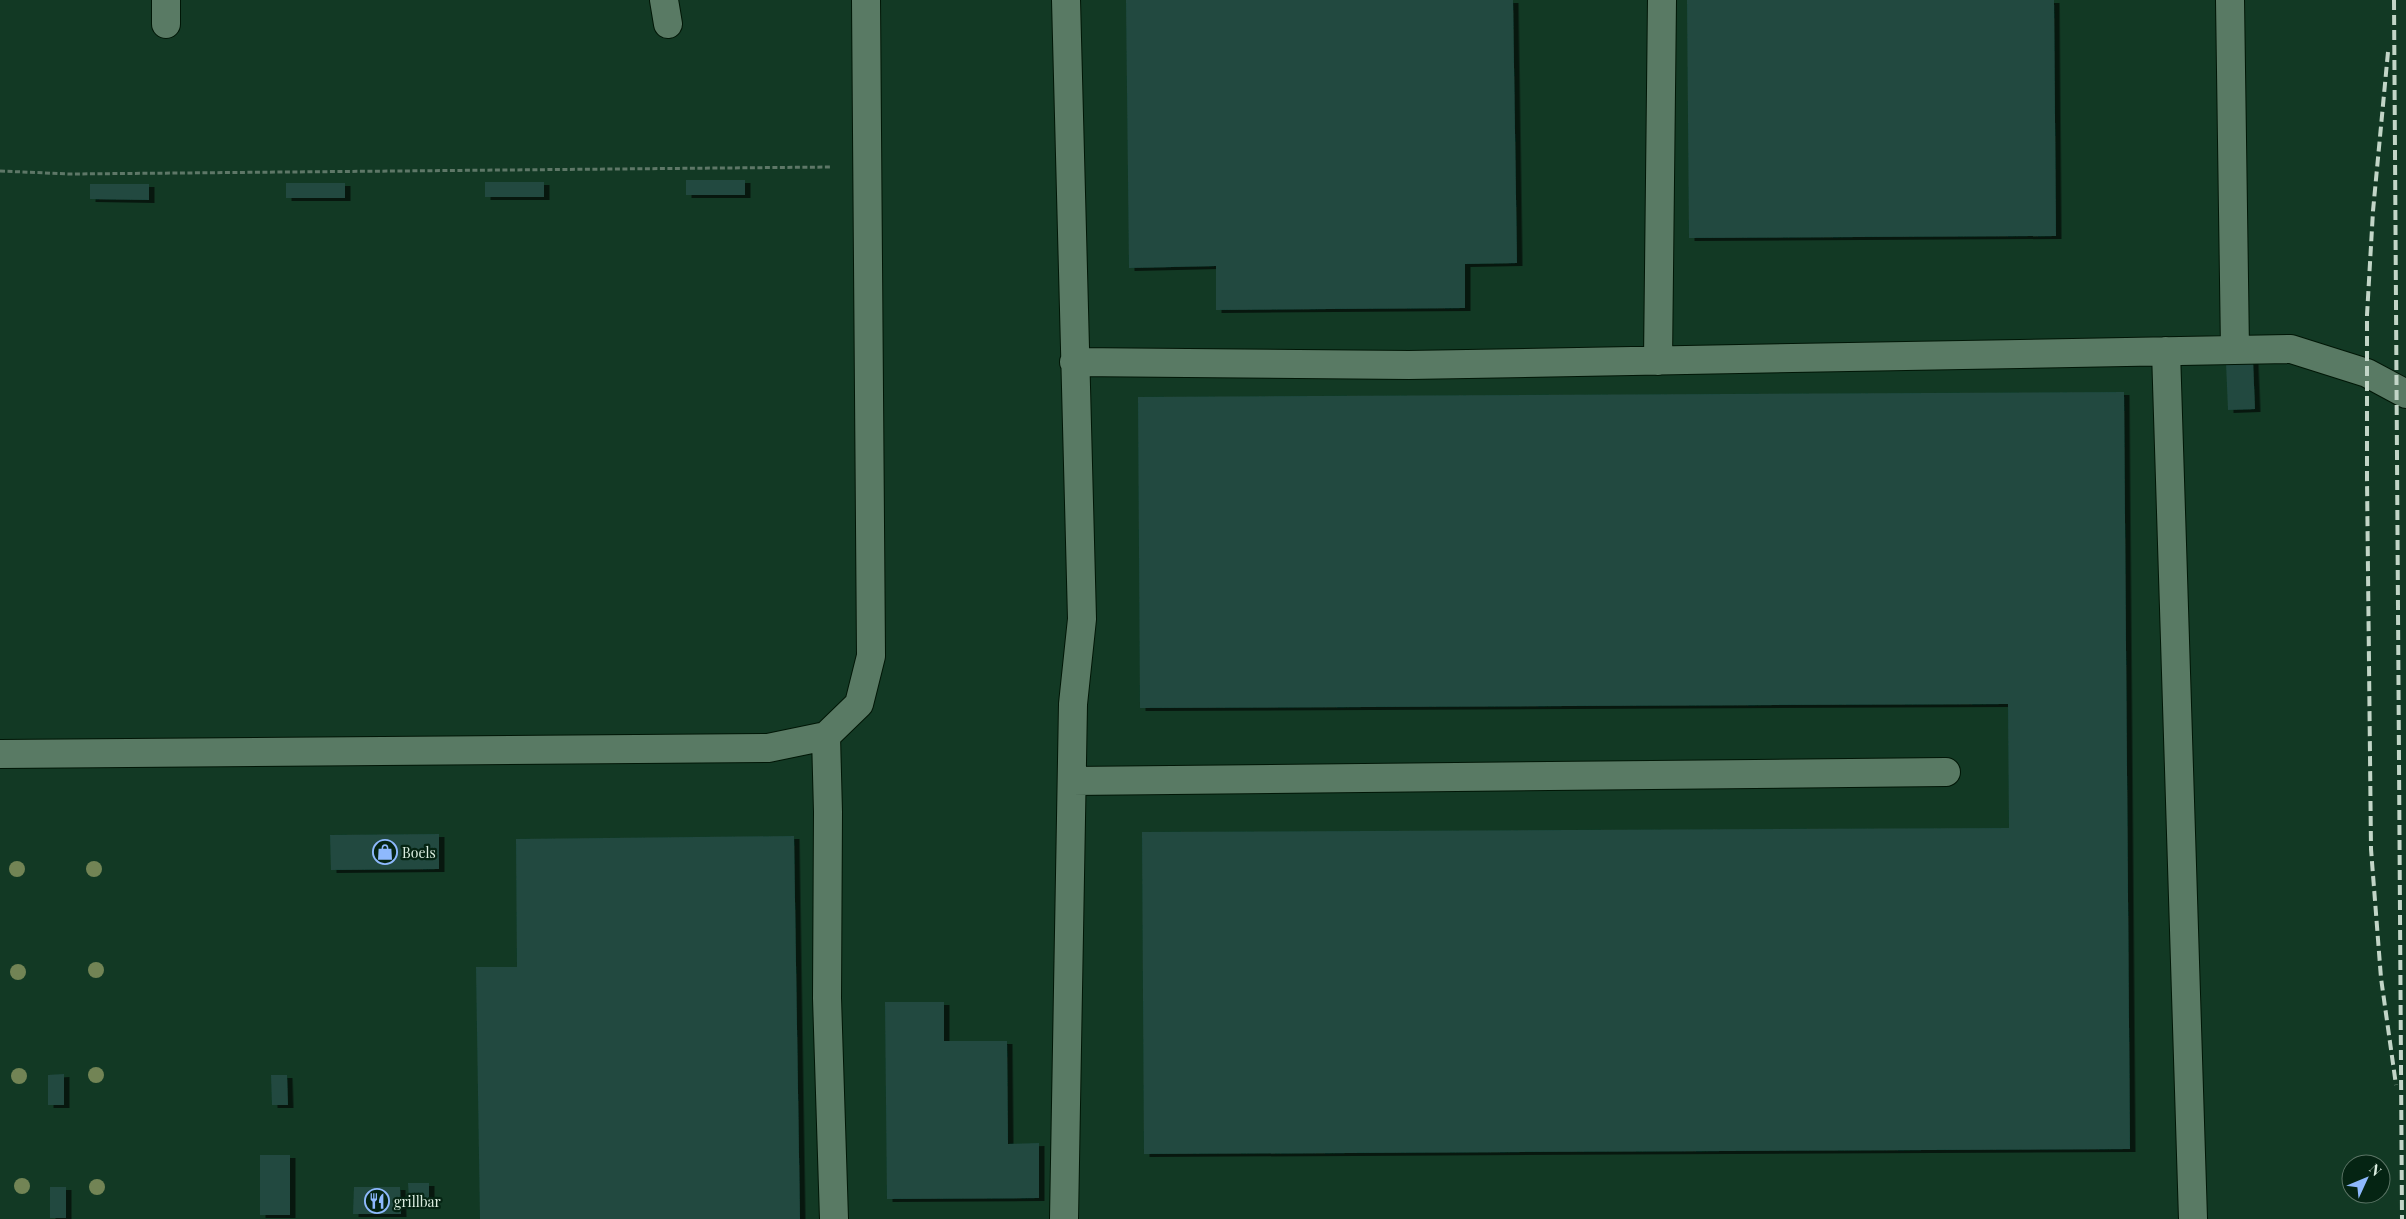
<svg xmlns="http://www.w3.org/2000/svg" width="2406" height="1219" font-family="'Playfair Display',serif">
<style>
.built{fill:#123924;fill-rule:evenodd}
.building{fill:#204940;filter:url(#shadow)}
.lines{fill:none;stroke-linecap:round;stroke-linejoin:round}
.minor-casing{stroke:#001606;stroke-width:30}
.path{stroke:#5e7767;stroke-width:3;stroke-dasharray:5 2.5;stroke-linecap:butt}
.minor{stroke:#597a64;stroke-width:28}
.rail{stroke:#c2d5c7;stroke-width:4;stroke-dasharray:10 5;stroke-linecap:butt}
.tree{fill:#728455}
.labels{text-anchor:middle;dominant-baseline:central;stroke-width:4.5;stroke-linejoin:round;paint-order:stroke}
.poi-label{font-size:14px;fill:#dbede0;stroke:#052413;text-anchor:start}
</style>
<defs>
<filter id="shadow"><feDropShadow dx="5.5" dy="3" stdDeviation="0" flood-color="#0009"/></filter>
</defs>
<rect width="100%" height="100%" fill="#102e1c"/>
<path class="built" d="M0 0H2406V1219H0ZM2351 1164H2381V1194H2351Z"/>
<path class="building" d="M1126 0H1513L1517 263 1465 264V308L1216 310V266L1129 268Z
M1687 0H2054L2056 236 1689 238Z
M686 180H745V195H686Z
M485 182H544V197H485Z
M286 183H345V198H286Z
M90 184H149V200L90 199Z
M2253 361 2255 409 2228 410 2226 362Z
M2124 392 2130 1149 1144 1154 1142 832 2009 828 2008 704 1140 708 1138 397Z
M439 834V869L331 870 330 835Z
M794 836 800 1219H480L476 967H517L516 839Z
M885 1002H944V1041H1007L1008 1144 1039 1143V1198L887 1199Z
M64 1074V1105H48V1075Z
M271 1075H287L288 1105H272Z
M260 1155H290V1215H260Z
M408 1183H429V1199H409Z
M50 1187H66V1218H50Z
M354 1187H400L401 1214H353Z"/>
<g class="lines">
<defs>
<path id="minor" d="M166 0V24
M664 0 668 24
M2230 0 2235 350
M2166 351 2193 1219
M1658 361 1662 0
M1074 362 1409 365 2291 349 2367 373 2406 394
M826 736 828 812 827 998 834 1219
M0 754 768 748 826 736 859 704 871 656 866 0
M1072 781 1946 772
M1064 1219 1073 704 1082 619 1066 0"/>
</defs>
<use href="#minor" class="minor-casing"/>
<path class="path" d="M0 171 70 174 832 167"/>
<use href="#minor" class="minor"/>
<path class="rail" d="M2394 0 2402 1219
M2388 52 2373 211 2367 315V479L2371 849 2381 978 2396 1085"/>
</g>
<g class="tree">
<circle cx="17" cy="869" r="8"/>
<circle cx="94" cy="869" r="8"/>
<circle cx="96" cy="970" r="8"/>
<circle cx="18" cy="972" r="8"/>
<circle cx="96" cy="1075" r="8"/>
<circle cx="19" cy="1076" r="8"/>
<circle cx="22" cy="1186" r="8"/>
<circle cx="97" cy="1187" r="8"/>
</g>
<defs>
<symbol id="shop-ring" viewBox="-11 -11 22 22"><circle r="9.5" fill="#052413" stroke="#8eb9fd" stroke-width="1.5"/><path d="M-5-2.5h2.3a2.7 3.5 0 0 1 5.4 0H5L5.5 6h-11ZM-1.5-2.5h3a1.5 2.3 0 0 0-3 0Z" fill="#8eb9fd"/></symbol>
<symbol id="restaurant-ring" viewBox="-11 -11 22 22"><circle r="9.5" fill="#052413" stroke="#8eb9fd" stroke-width="1.5"/><path d="M-5-6h1v4h1v-4h1v4h1v-4h1v5L-1.5 .5V6h-2V.5L-5-1ZM5-6V6H3V1.5H1.5Q1.5-4 5-6Z" fill="#8eb9fd"/></symbol>
</defs>
<g fill-rule="evenodd">
<use href="#shop-ring" x="371" y="838" width="28" height="28"/>
<use href="#restaurant-ring" x="363" y="1187" width="28" height="28"/>
</g>
<g class="labels">
<g class="poi-label">
<text x="402" y="852">Boels</text>
<text x="394" y="1201">grillbar</text>
</g>
</g>
<g transform="translate(2366 1179) rotate(46)"><circle r="24" fill="#052413" stroke="#5b7465"/>
<path d="M0-4L9 19L0 12L-9 19Z" fill="#8eb9fd"/>
<text y="-8" font-size="14" font-weight="bold" text-anchor="middle" fill="#dbede0">N</text>
</g>
</svg>
